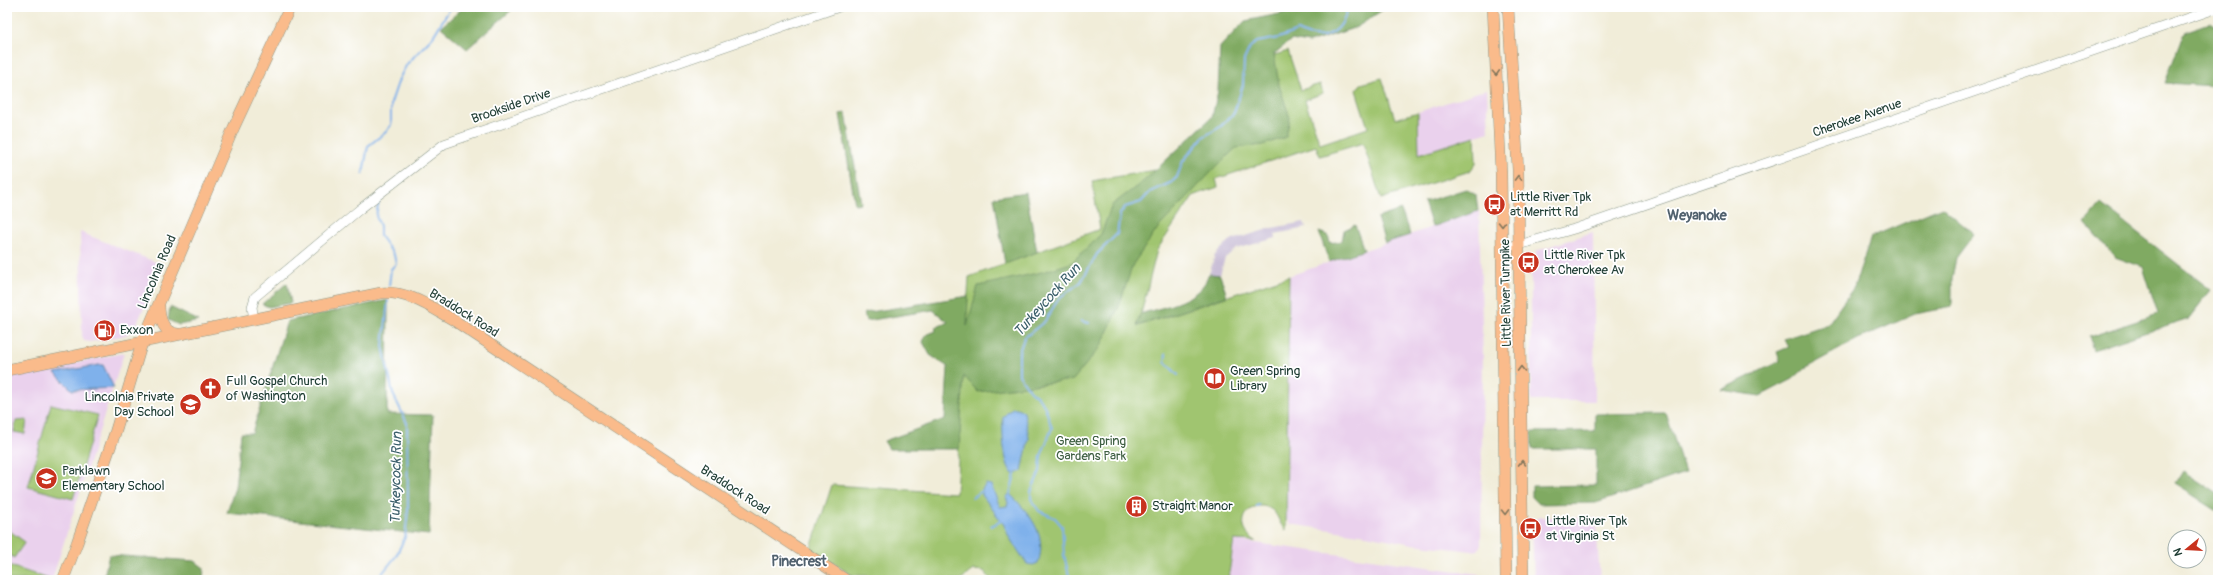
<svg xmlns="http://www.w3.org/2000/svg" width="2225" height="587" font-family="Pangolin,sans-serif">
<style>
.built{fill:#ead1ed}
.industrial{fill:#cabfd7}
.green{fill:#a0c56f;stroke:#608152}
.forest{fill:#80aa62;stroke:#50744b}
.water{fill:#7fb1eb;stroke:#4f7790}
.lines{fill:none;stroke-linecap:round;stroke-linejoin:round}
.stream{stroke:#7fb1eb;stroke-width:2}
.minor-casing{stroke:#889586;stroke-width:10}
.major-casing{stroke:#889586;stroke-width:12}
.minor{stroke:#fff;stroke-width:9}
.major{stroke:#fabb8b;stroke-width:11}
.oneway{stroke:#82765b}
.labels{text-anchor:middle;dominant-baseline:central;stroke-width:3.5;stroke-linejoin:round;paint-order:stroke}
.street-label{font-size:13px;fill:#1f3d34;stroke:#fff}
.poi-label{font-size:13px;fill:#1f3d34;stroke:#fff;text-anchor:start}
.park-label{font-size:13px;fill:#3f5f43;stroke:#fff}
.neighbourhood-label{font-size:14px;font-weight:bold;fill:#51616e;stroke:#fff}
.water-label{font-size:14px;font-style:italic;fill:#3c606b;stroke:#fff}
</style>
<rect width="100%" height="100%" fill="#fff"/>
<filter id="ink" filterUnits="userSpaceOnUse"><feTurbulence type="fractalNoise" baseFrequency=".025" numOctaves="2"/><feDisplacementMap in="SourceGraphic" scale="8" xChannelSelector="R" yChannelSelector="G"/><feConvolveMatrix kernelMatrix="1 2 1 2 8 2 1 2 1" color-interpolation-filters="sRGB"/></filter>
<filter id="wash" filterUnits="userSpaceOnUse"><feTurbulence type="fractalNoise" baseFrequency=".012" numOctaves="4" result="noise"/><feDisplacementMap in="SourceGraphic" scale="16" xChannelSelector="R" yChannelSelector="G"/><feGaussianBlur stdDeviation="0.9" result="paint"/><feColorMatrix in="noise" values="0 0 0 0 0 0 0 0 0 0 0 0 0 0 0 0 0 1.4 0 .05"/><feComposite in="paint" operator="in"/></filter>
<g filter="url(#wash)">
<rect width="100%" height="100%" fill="#f1edd9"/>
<path class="built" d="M1487 89 1489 132 1419 154 1418 112Z
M1479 211 1483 359 1481 545 1478 550 1472 551 1413 544 1366 535 1289 524V520H1285L1289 276Z
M80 232 163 265 135 328 126 335 90 342 84 341 82 336Z
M1593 232 1595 401H1531V271H1536V251Z
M124 353 52 580H7V376Z
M1539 517 1596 518 1600 580H1534L1532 525Z
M1234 540 1478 574 1484 580H1228Z"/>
<path class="industrial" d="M1304 222 1306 228 1275 234 1276 238 1236 249 1225 258 1220 275 1209 274 1215 255 1229 241 1272 228Z"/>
<path class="green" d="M1288 51 1301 90 1320 84 1323 93 1305 100 1320 144 1368 128 1356 90 1361 84 1382 78 1395 119 1418 112 1419 154 1475 136 1476 163 1470 171 1381 199 1363 143 1320 156 1316 146 1216 179 1218 187 1193 196 1157 250 1138 326 1289 276 1286 530C1278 524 1279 513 1269 508 1250 498 1230 526 1256 541L1234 540 1228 580H991L984 571 973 570 960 580 851 575 811 548 832 485 956 493 969 277 1100 229 1092 181 1178 166 1225 123 1258 60Z
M51 404 98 415 73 499 28 487Z
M27 420 25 434 14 432 16 421Z
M7 529 25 542 14 558 7 553Z
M7 565 52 580H7Z"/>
<path class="forest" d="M464 7H515L467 49 441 27Z
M1295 7H1387L1357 27 1309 43 1291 40 1274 54 1279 85 1290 118 1286 137 1263 145 1236 148 1217 166 1158 228 1133 264 1119 306 1101 346 1073 380 978 392 964 376 959 449H889L884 441 945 419 948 367 930 355 923 342 926 335 936 331 935 328 948 322 933 310 866 321 864 313 968 296 967 326 978 286 1042 272 1071 263 1101 234 1112 205 1145 180 1212 117 1218 91 1220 47 1245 21 1289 12Z
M2210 23 2218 29 2215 86 2165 83 2184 32Z
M846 113 861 203 855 204 840 114Z
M1466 189 1476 195 1478 211 1432 227 1424 202Z
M1026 192 1037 252 1005 264 994 197Z
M2101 204 2211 290 2189 318 2093 350 2089 337 2158 314 2143 267 2115 257 2085 223Z
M1942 207 1974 234 1956 258 1952 278V307L1915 314 1858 339 1805 368 1793 379 1760 396 1721 390 1780 361 1777 352 1789 347 1784 339 1828 324 1854 287 1871 237Z
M1401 210 1410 235 1385 243 1377 218Z
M1355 225 1364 250 1329 262 1319 232 1328 235 1330 243 1342 241 1344 230Z
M1209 274 1220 275 1227 296 1137 326 1140 314C1165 306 1200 302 1209 274Z
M287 283 291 303 269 307 262 304Z
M388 300 387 414 433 415 429 535 227 513 235 487 241 433H252L287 321Z
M170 307 199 321 179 325 168 320Z
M1666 413 1685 473 1596 503 1539 504 1532 497V486L1596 485V449H1532L1531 432 1595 431V414Z
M2183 471 2218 494V511L2175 484Z
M109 555 195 561 204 568 203 580H103Z"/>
<path class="water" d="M99 365H103L114 388 72 390 55 373Z
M1012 408H1018L1024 412 1029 438 1022 471 1013 474C1003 464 1002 431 1003 417Z
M986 484 991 485 1000 507 1007 506 1008 503 1006 497 1010 494C1029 513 1048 534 1038 563L1033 565 1027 564 1009 537 1004 525 982 495V489Z"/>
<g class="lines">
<path class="stream" d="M363 173 368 146 386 132 391 125V103L399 79 407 64 432 38 451 7
M379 200 376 216 380 226V236L394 255 396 264 391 269 389 286
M1081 321 1089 323
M1166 354 1165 362 1178 375
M1010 494 1015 474
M972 498 982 491
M1256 506 1259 505
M991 526 1001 521
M377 580 396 556 405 537 408 510 407 423 393 394 383 346 388 301
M1070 580 1064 555 1062 526 1055 518 1039 511 1031 499V492L1040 471 1041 456 1052 428 1045 407 1040 399 1030 391 1019 375V352L1024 338 1045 321 1059 298 1081 282 1097 254 1117 234 1120 214 1125 207 1141 202 1150 192 1172 182 1177 177 1183 161 1203 137 1220 127 1234 113 1243 85 1244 60 1250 47 1257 42 1279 38 1297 31C1322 43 1342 35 1348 7"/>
</g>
</g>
<g filter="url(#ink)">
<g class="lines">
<defs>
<path id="minor" d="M1502 247 1519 245 1574 229 2218 8
M254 320 252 307 255 297 360 209 444 144 839 7"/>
<path id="major" d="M1493 7 1501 174 1506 580
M1508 7 1518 170 1523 580
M159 305C159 319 164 335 180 334
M7 370 381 293C408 291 429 306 452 319L846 580
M63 580 77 543 115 433 142 343 234 127 290 7"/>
</defs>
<use href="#minor" class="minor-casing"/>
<use href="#major" class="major-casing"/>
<use href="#minor" class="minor"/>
<use href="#major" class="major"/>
</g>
<defs><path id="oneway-chevron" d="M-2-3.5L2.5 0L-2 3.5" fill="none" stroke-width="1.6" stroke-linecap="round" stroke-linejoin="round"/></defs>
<g class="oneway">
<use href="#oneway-chevron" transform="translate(1496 73) rotate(87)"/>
<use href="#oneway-chevron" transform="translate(1518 178) rotate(-91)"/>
<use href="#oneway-chevron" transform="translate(1502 224) rotate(89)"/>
<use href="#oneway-chevron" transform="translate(1521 369) rotate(-91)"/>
<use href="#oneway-chevron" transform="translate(1522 463) rotate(-91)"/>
<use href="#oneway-chevron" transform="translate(1505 512) rotate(89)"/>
</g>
</g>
<defs>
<symbol id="bus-disc" viewBox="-11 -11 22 22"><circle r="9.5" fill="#c8321e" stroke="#fff"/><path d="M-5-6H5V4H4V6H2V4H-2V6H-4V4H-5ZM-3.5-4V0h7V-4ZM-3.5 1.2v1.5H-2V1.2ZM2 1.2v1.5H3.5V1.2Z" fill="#fff"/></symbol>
<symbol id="fuel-disc" viewBox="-11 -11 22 22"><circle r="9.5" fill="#c8321e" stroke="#fff"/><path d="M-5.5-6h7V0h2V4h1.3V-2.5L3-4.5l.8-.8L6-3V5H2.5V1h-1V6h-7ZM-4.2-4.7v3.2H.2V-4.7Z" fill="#fff"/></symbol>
<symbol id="library-disc" viewBox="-11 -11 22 22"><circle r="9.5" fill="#c8321e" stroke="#fff"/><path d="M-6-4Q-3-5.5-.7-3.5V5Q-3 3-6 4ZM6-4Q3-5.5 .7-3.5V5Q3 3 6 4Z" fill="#fff"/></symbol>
<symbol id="church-disc" viewBox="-11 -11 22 22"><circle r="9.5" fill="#c8321e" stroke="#fff"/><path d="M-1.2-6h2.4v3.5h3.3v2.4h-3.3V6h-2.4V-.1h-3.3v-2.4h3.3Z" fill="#fff"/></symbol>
<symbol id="school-disc" viewBox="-11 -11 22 22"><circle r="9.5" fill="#c8321e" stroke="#fff"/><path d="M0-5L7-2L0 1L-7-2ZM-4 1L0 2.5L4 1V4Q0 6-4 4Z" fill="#fff"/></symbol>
<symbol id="building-disc" viewBox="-11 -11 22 22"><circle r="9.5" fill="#c8321e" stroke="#fff"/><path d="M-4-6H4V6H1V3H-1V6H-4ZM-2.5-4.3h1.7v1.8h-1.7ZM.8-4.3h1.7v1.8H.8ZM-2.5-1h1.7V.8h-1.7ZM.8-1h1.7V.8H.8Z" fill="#fff"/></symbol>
</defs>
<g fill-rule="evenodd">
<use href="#bus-disc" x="1482" y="192" width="25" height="25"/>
<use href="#bus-disc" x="1516" y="250" width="25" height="25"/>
<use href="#fuel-disc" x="92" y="318" width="25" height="25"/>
<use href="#library-disc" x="1202" y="366" width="25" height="25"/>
<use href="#church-disc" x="198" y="376" width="25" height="25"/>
<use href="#school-disc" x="178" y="392" width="25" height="25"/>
<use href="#school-disc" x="34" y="466" width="25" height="25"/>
<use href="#building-disc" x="1124" y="494" width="25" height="25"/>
<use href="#bus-disc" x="1518" y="516" width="25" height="25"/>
</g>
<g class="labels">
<g class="street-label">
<text transform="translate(511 106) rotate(-19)">Brookside Drive</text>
<text transform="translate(1857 118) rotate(-19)">Cherokee Avenue</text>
<text transform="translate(157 272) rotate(-67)">Lincolnia Road</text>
<text transform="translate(1506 293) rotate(-91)">Little River Turnpike</text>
<text transform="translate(464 313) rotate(32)">Braddock Road</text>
<text transform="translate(735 490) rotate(33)">Braddock Road</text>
</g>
<g class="poi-label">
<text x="1510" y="197">Little River Tpk<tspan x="1510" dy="15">at Merritt Rd</tspan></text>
<text x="1544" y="255">Little River Tpk<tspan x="1544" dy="15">at Cherokee Av</tspan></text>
<text x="120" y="330">Exxon</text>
<text x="1230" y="371">Green Spring<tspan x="1230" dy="15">Library</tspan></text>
<text x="226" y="381">Full Gospel Church<tspan x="226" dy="15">of Washington</tspan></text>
<text x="174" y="397" text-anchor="end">Lincolnia Private<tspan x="174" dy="15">Day School</tspan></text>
<text x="62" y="471">Parklawn<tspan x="62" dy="15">Elementary School</tspan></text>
<text x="1152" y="506">Straight Manor</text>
<text x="1546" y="521">Little River Tpk<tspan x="1546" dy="15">at Virginia St</tspan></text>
</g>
<g class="park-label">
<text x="1091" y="441">Green Spring<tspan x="1091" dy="15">Gardens Park</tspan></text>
</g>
<g class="neighbourhood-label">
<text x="1697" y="215">Weyanoke</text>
<text x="799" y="561">Pinecrest</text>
</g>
<g class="water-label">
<text transform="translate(1047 300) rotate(-48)">Turkeycock Run</text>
<text transform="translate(396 478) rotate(-89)">Turkeycock Run</text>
</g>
</g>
<rect width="2225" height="587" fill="none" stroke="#fff" stroke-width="24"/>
<g transform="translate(2187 549) rotate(252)"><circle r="19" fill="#ffffff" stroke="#a5b1ae"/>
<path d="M0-3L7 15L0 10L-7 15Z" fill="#c8321e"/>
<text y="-6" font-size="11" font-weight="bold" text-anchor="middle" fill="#1f3d34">N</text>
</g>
</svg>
